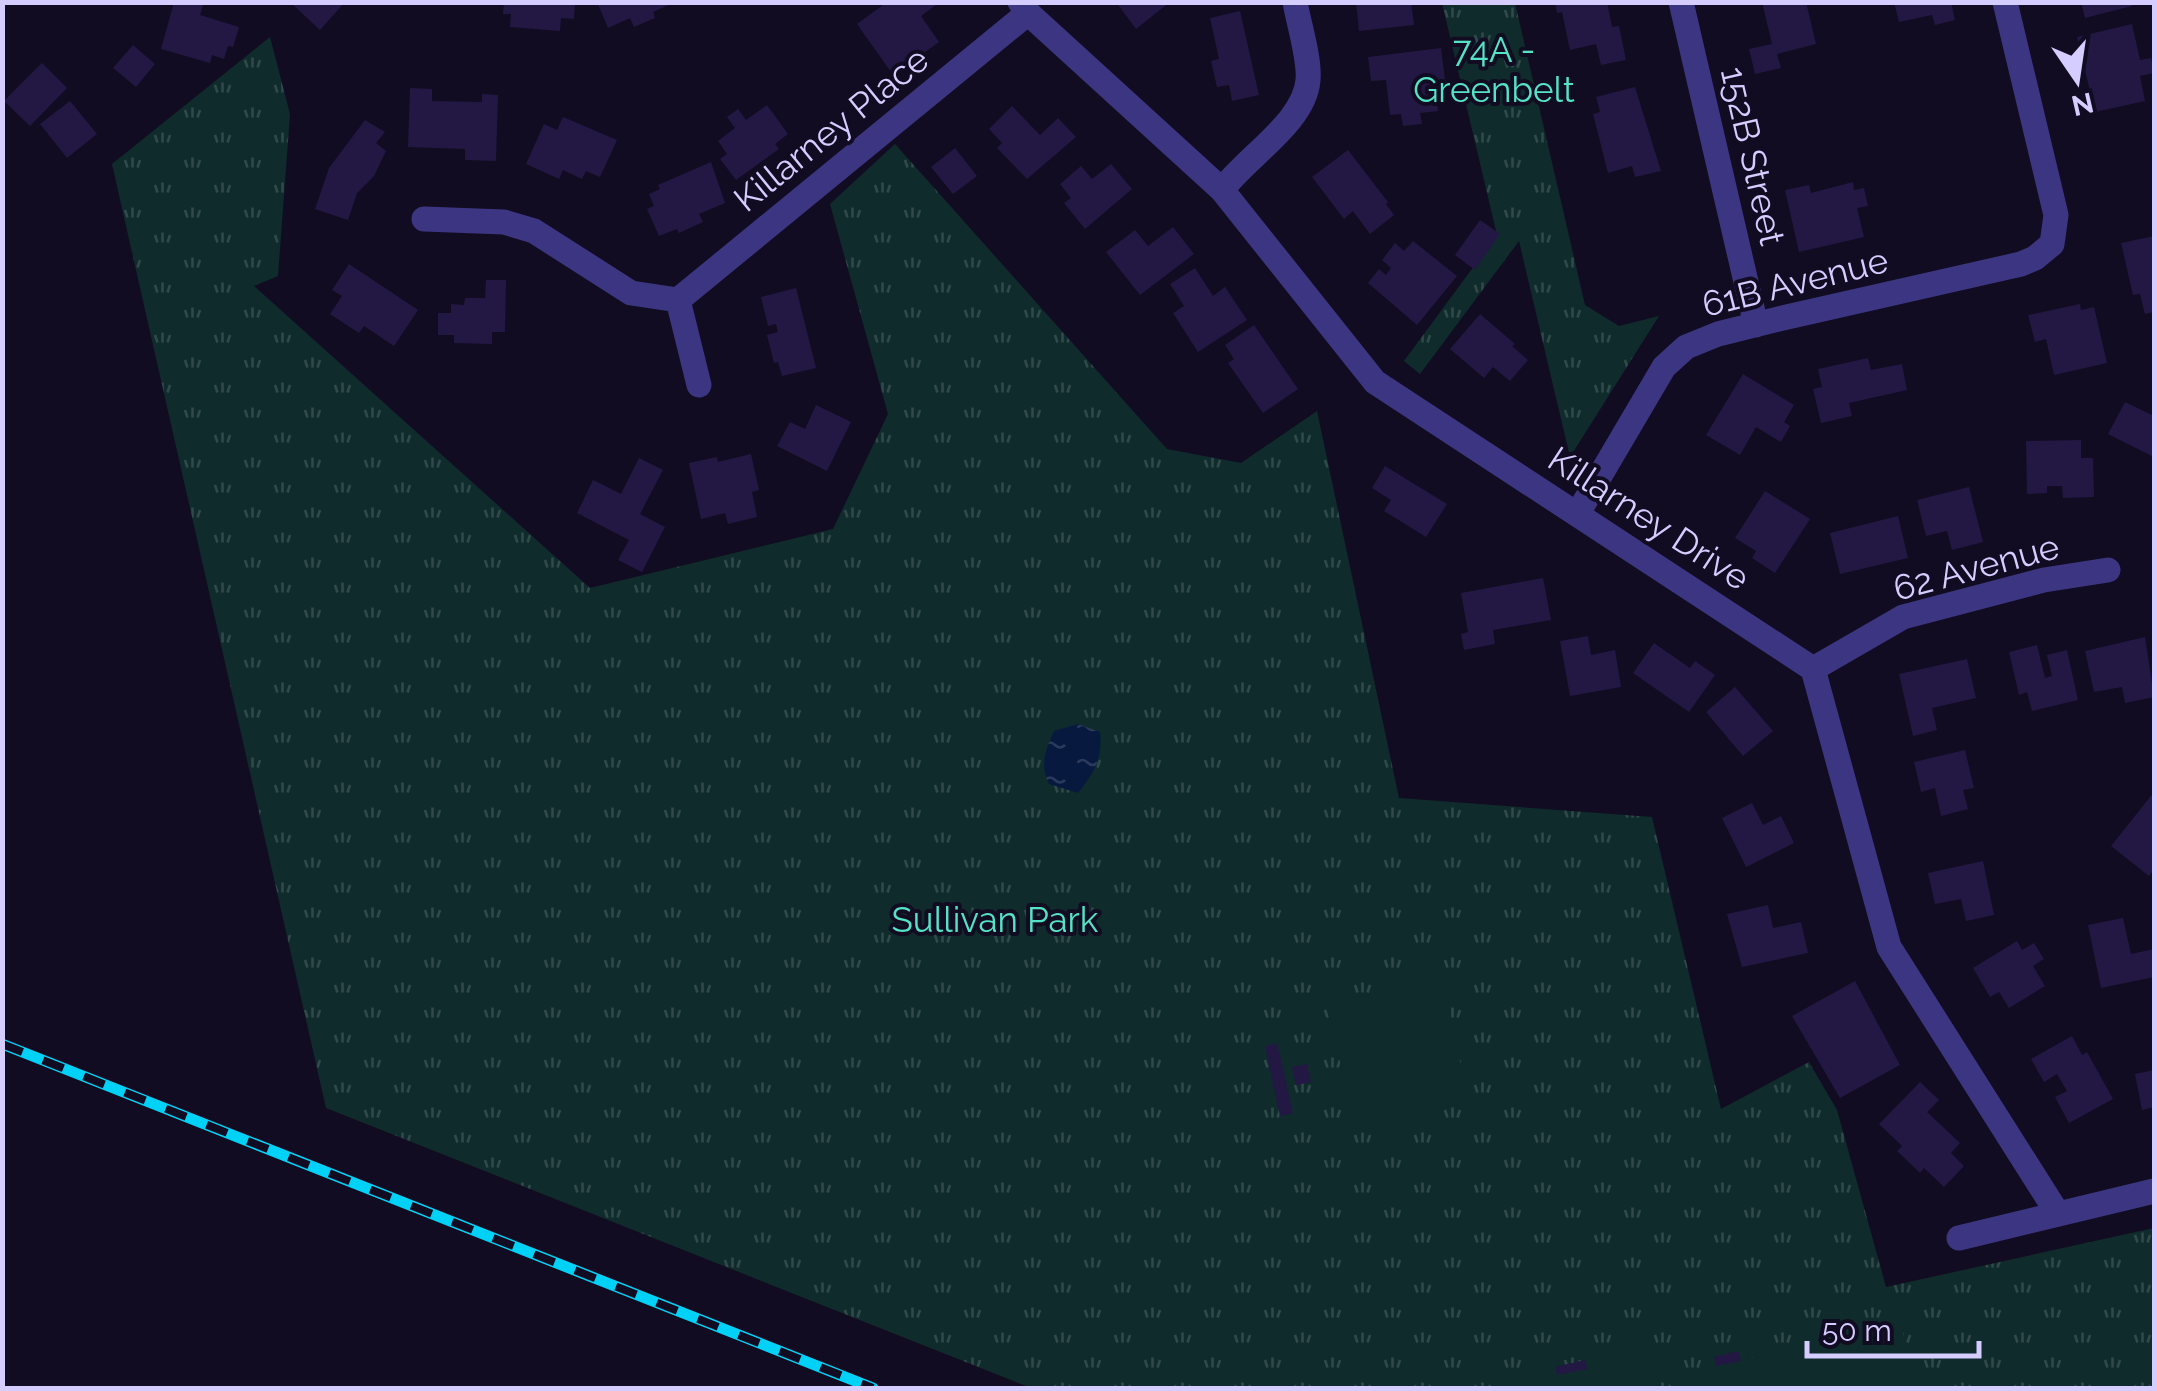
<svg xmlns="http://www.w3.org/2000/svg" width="2157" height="1391" font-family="Raleway,sans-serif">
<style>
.park{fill:url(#park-tufts)}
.garden{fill:#0f2b2b}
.water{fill:url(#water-ripples)}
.building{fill:#231843}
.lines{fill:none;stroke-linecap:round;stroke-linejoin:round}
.minor{stroke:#3c3682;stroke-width:25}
.rail-casing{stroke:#00d2f7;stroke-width:11}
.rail{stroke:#110c21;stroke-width:8;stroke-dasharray:22;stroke-linecap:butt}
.labels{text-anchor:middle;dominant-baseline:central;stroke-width:8;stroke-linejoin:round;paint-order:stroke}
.park-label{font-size:35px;fill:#55e3c7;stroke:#110c21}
.street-label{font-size:35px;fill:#d5ccff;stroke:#110c21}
</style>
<defs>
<pattern id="park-tufts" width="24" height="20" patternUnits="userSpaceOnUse" patternTransform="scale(2.5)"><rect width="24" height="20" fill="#0f2b2b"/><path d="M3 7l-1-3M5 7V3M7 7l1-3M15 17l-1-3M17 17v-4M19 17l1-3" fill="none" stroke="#31494b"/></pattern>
<pattern id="water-ripples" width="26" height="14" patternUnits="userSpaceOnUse" patternTransform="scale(2.5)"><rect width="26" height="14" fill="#07193f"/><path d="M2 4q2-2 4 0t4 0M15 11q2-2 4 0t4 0" fill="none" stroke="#2a395c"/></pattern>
</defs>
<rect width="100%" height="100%" fill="#110c21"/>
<path class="park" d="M1442 3H1515L1585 305 1619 326 1659 316 1570 457 1519 241 1420 374 1404 361 1497 235Z
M270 37 290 114 278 276 254 286 590 588 833 529 888 414 830 204 895 144 1167 449 1241 463 1317 411 1399 798 1652 817 1721 1109 1809 1062 1837 1110 1886 1287 2154 1228V1388H1031L326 1108 112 164Z"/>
<path class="garden" d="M1441 977 1469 1101 1355 1128 1327 1004Z
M1901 1324 1916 1388H1673L1680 1374Z
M1638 1356 1654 1366 1660 1388H1502Z"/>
<path class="water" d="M1078 724 1100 732C1103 758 1094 773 1078 793L1049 784C1039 764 1046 749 1054 731Z"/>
<path class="building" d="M174 2H204L200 15 239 27 233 47 228 46 224 59 212 55 210 63 161 49Z
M290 2H345L320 30Z
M504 2H575L574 19 561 18 560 31 510 27 511 14H503Z
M597 2H675L653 12 655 18 634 27 630 18 608 28Z
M887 2H940L921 16 939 42 893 75 857 24Z
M1116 2H1170L1136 29Z
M1356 2H1411L1414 25 1359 31Z
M1555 2H1607L1612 27 1619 26 1626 60 1601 65 1596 44 1570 50 1562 12 1557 13Z
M1762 2H1806L1816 44 1777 54 1781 68 1755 74 1749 49 1772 44Z
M1894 2H1951L1955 20 1935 25 1932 15 1899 22Z
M2081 2H2131L2132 6 2085 18Z
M1240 11 1259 95 1232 101 1229 85 1217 87 1211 61 1219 59 1210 18Z
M2132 24 2140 60 2151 58 2154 73 2140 76 2145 101 2095 112 2077 37Z
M133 45 155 64 136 87 113 68Z
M1441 48 1445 80 1434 81 1438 111 1420 113 1422 124 1403 126 1401 114 1390 115 1386 80 1371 81 1368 57Z
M42 63 67 88 30 126 4 101Z
M1635 87 1661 171 1635 177 1632 166 1608 173 1593 114 1600 112 1596 97Z
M410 88 432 89V101L482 102V94L498 95 496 161 465 160V149L408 147Z
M70 101 97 134 67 158 40 124Z
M767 105 788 134 775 144 779 149 736 180 720 159 727 154 718 141 735 128 727 117 738 109 746 120Z
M1012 106 1040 135 1058 118 1076 137 1027 179 997 148 1002 143 989 129Z
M563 117 617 140 600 177 586 171 582 179 563 170 559 179 526 164 544 124 557 130Z
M365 120 385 132 376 143 386 151 374 176 357 193 348 220 315 209 329 168Z
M955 148 977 176 953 194 931 167Z
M1348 150 1388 202 1386 204 1394 215 1370 234 1353 211 1344 219 1312 177Z
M711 162 725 203 699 214 703 222 679 233 677 229 659 236 647 209 654 206 649 194 660 189 658 185Z
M1111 164 1132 189 1085 229 1064 203 1071 198 1060 184 1081 166 1092 179Z
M1853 182 1854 190 1864 188 1868 206 1857 208 1864 237 1799 252 1785 190 1809 185 1811 193Z
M1480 220 1500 234 1475 270 1455 255Z
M1173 227 1194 254 1140 295 1106 252 1135 230 1148 246Z
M2154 236V312L2145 314 2140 294 2133 295 2121 243Z
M1413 241 1457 276 1417 325 1368 283 1379 269 1386 275 1391 268 1382 260 1395 243 1404 251Z
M349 264 418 310 394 346 364 326 359 333 330 314 342 296 332 290Z
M1195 268 1213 296 1225 287 1247 320 1198 352 1173 313 1184 306 1170 284Z
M486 280H506L505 332H492V344L454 343V335H438V313H451V304L464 305 465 298H485Z
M796 288 816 368 782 376 778 362 774 363 767 335 778 332 776 324 768 326 761 297Z
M2080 304 2081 310 2094 307 2107 363 2054 375 2046 339 2035 342 2028 315Z
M1480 314 1515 344 1512 346 1528 360 1510 381 1493 367 1484 378 1450 349Z
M1254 325 1298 389 1263 413 1228 363 1234 359 1225 345Z
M1868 358 1871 370 1902 364 1907 390 1849 403 1852 416 1821 423 1813 389 1822 387 1818 369Z
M1743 374 1794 405 1784 422 1790 426 1781 442 1756 427 1740 455 1706 435Z
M2125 402 2154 416V457L2108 434Z
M816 405 851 422 827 471 777 446 790 422 805 429Z
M2081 440V458H2093L2094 497 2063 498 2062 486H2047V493L2027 494 2026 441Z
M751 454 759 490 752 492 757 517 728 524 725 513 701 519 689 463 717 457 718 462Z
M639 458 663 470 640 514 665 527 642 572 618 560 629 540 577 513 593 480 621 494Z
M1385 466 1447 504 1426 537 1384 511 1391 500 1372 488Z
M1969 487 1983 542 1952 550 1947 531 1926 536 1917 500Z
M1765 491 1810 519 1775 573 1752 558 1756 551 1735 538Z
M1898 516 1908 558 1840 574 1830 533Z
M1543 578 1551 620 1493 630 1495 644 1464 650 1461 634 1468 632 1461 593Z
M1588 636 1591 655 1615 650 1621 687 1570 696 1560 641Z
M2145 637 2154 697 2125 703 2122 687 2094 692 2085 651Z
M1654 643 1690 668 1695 661 1715 675 1689 712 1633 673Z
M2037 645 2045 678 2052 676 2047 655 2067 650 2078 700 2032 711 2027 692 2019 695 2009 652Z
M1967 659 1976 698 1932 708 1937 730 1913 736 1899 674Z
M1735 687 1773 731 1743 756 1706 712Z
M1965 750 1974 788 1963 790 1968 809 1941 816 1935 788 1921 792 1914 762Z
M2154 792V869L2149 876 2111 846Z
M1752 803 1763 825 1781 816 1794 843 1746 867 1722 818Z
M1983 861 1994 915 1966 921 1961 899 1935 904 1928 873Z
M1768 905 1773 928 1801 922 1808 953 1742 967 1727 914Z
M2123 918 2131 954 2154 949V977L2101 988 2088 925Z
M2017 941 2022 950 2034 943 2044 959 2033 966 2045 986 2009 1008 1999 992 1990 997 1973 968Z
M1855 981 1900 1065 1840 1098 1792 1016Z
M2072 1036 2082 1055 2087 1052 2113 1099 2069 1123 2055 1097 2067 1091 2057 1074 2044 1082 2031 1059Z
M1277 1043 1293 1113 1280 1116 1265 1046Z
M1307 1064 1311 1082 1296 1085 1292 1067Z
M2154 1070V1107L2142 1110 2135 1074Z
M1920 1082 1939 1100 1927 1112 1960 1143 1951 1153 1964 1166 1944 1187 1924 1168 1920 1173 1897 1151 1902 1146 1879 1124Z
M1738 1351 1741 1361 1716 1366 1714 1357Z
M1585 1360 1587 1369 1557 1375 1555 1367Z"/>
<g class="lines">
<path class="minor" d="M1020 2 1028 13 1222 190 1375 382 1813 669 1889 947 2058 1214
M1681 2 1756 325
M1222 190C1246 157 1305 122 1308 80 1310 59 1299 25 1295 2
M424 219 504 222 534 231 631 293 678 300 1028 13
M678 300 699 385
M1578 513 1664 367 1686 347 1718 334 1787 317 2021 264 2035 258 2052 244 2056 215 2005 2
M1813 669 1903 617 2044 580 2108 570
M1959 1238 2154 1191"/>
<defs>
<path id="rail" d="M2 1044 873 1388"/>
</defs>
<use href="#rail" class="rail-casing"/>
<use href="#rail" class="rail"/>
</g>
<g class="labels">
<g class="park-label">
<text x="1494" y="49">74A -<tspan x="1494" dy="40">Greenbelt</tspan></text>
<text x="995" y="919">Sullivan Park</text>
</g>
<g class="street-label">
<text transform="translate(831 129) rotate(-39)">Killarney Place</text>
<text transform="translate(1753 156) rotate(77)">152B Street</text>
<text transform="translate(1795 282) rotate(-14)">61B Avenue</text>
<text transform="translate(1649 518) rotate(33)">Killarney Drive</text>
<text transform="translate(1976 567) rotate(-15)">62 Avenue</text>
</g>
</g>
<rect width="2157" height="1391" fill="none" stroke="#d5ccff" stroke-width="10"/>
<g transform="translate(2077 80) rotate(167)" stroke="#110c21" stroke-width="8" paint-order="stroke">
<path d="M0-8L18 38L0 25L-18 38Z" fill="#d5ccff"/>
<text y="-15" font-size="28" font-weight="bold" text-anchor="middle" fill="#d5ccff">N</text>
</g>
<path d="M1807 1341v15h172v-15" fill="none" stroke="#d5ccff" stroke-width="5"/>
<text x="1822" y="1341" font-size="30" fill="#d5ccff" stroke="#110c21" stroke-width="8" paint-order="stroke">50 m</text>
</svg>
